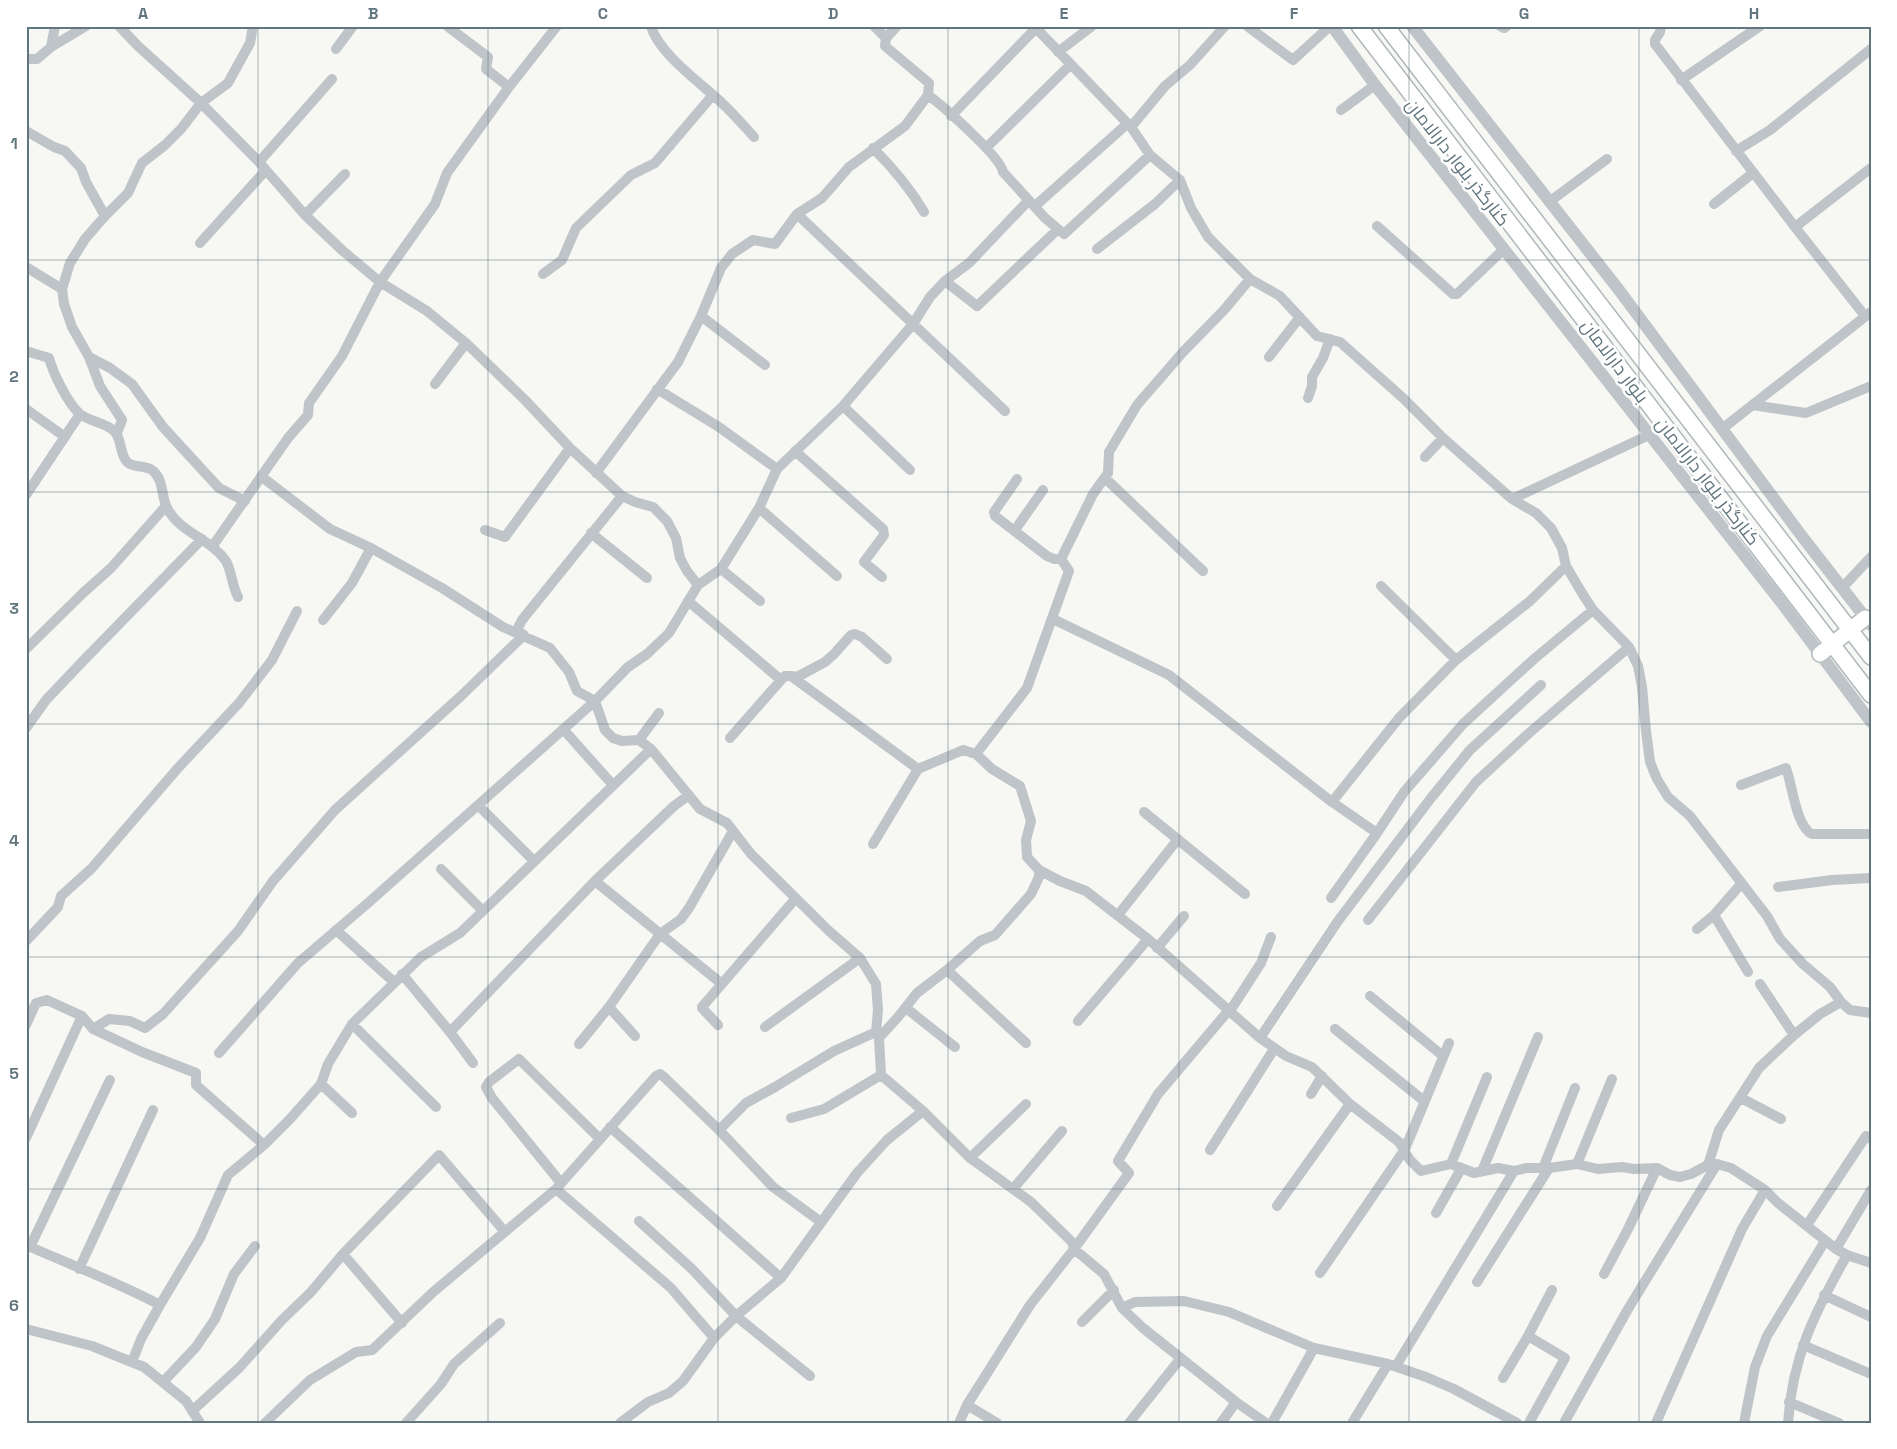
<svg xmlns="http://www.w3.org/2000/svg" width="1897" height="1449" font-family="'Space Grotesk',Cairo,sans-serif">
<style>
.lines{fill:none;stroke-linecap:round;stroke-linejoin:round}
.secondary-casing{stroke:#b0b8bb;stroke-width:18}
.minor{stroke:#bec4c7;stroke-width:10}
.tertiary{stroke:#bec4c7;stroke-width:12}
.secondary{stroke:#fff;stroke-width:15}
.grid{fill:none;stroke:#62767f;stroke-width:1;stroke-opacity:0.55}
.labels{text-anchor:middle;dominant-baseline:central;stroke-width:5;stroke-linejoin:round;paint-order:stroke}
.street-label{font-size:18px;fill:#62767f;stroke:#fff}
.neatline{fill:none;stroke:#62767f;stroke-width:2}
.grid-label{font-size:16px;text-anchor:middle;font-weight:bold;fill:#62767f}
</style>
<rect width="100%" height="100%" fill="#f7f7f4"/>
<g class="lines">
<defs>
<path id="secondary" d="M1359 26 1871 695
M1386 26 1871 657
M1820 654 1865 618"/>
</defs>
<use href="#secondary" class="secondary-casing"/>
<path class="minor" d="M119 26 138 46 201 103 259 162 305 215 343 251 380 282 427 311 466 343 525 400 570 448 622 496 635 502 653 507 667 521 676 538 680 558 687 571 698 585
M447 26 488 57 486 69 509 87
M651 26C658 53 702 84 722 103 733 113 744 126 754 137
M1034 26 1131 127 1150 155 1180 180 1191 208 1208 237 1250 279 1280 296 1317 336 1340 342 1403 398 1443 438 1512 499 1536 513 1551 528 1562 548 1566 566 1582 593 1593 610 1629 647 1638 666 1642 687 1646 731 1650 762 1657 779 1668 797 1690 816 1767 916 1780 939 1803 964 1830 987 1841 1002 1850 1010 1871 1013
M1247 26 1293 60 1330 26
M1500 26 1504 28 1507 26
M1661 26 1660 32 1655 40V44L1795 227 1865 316
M886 38 897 26
M51 47 55 26
M336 49 353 26
M1058 52 1092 26
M26 59H37L51 47 86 26
M1681 80 1760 26
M928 95C943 106 1001 157 1003 172L1045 218 1064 234 1150 155
M1341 110 1375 85
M951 116 1036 28
M1131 127 1165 86 1190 65 1225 26
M26 131 54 147 65 151 81 168 86 182 105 216
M873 148C893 168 910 188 924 212
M986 148 1070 65
M1736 151 1770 130 1871 49
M259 162 332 79
M1549 202 1607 159
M1714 204 1753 173
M1035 206 1127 124
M797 214 1005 411
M305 215 345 174
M1377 226 1453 294H1457L1504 249
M1795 227 1871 168
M200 243 266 170
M1097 249 1155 204 1180 180
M26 267 62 289
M543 274 562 260 576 228 631 175 655 163 712 96
M945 281 977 306 1057 230
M701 316 765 365
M26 351 49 358C53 373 68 404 80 414 90 422 105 422 114 431 122 438 119 453 127 462 133 468 145 465 152 470 164 479 161 496 167 508 180 533 210 538 226 561 232 572 232 586 238 597
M89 357 110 368 132 384 163 427 219 488 245 501
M1269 357 1300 317
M435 384 466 343
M657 389 719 427 777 469
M1308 398 1312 386V377L1323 358 1330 339
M1752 405 1806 413 1871 386
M843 406 910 470
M26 409 65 437
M1722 429 1871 312
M117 433 122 420 100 386 89 357 72 327 64 304 62 289 70 263 85 239 105 216 128 193 142 163 165 145 181 129 201 103 228 83 250 43 253 26
M795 451 883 529 884 535 864 562 882 577
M1425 457 1443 438
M596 473 678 362 701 316 721 268 732 254 753 240 775 244 797 214 822 198 849 167 905 126 928 95 929 83 885 46 886 38 874 26
M262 477 330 529 371 548 442 588 503 627 550 648 569 672 577 691 595 701 605 730 613 738 622 741 639 740 651 749 700 809 727 823 751 854 829 931 860 958 876 984 878 1010 876 1032 879 1038 881 1075 923 1111 970 1158 1031 1202 1072 1242 1074 1249 1104 1274 1122 1308 1143 1328 1236 1402 1266 1423
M1105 478 1203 571
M1017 479 994 512 995 516 1047 556 1054 559H1061
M26 495 80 414
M1512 499 1649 435
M759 508 837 576
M485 530 505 537 570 448
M1015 530 1043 490
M591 533 647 578
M212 547 288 438 308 415 309 403 342 356 380 282 435 204 447 173 509 87 557 26
M721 569 760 601
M1381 586 1456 660
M1842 588 1871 557
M688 601 781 680
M1053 619 1169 675 1332 802 1377 833
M323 620 352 583 371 548
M26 649 83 593 111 568 166 506
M791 676 797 677 825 662 834 654 851 635 855 634 862 637 887 659
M26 728 46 700 83 661 202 539
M563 729 613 785
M730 738 781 680 785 676H791L918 769 963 750 976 754 992 769 1020 786 1031 821 1026 840 1027 857 1039 870 1060 881 1086 891 1148 939 1260 1038 1286 1056 1312 1067 1350 1104 1399 1142 1410 1160 1421 1171 1451 1164 1474 1173 1498 1168 1514 1171 1526 1168H1549L1577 1164 1598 1169 1622 1167 1634 1169 1657 1168 1670 1175 1680 1177 1691 1174 1708 1165 1717 1164 1731 1168 1765 1190 1778 1203 1836 1249 1847 1255 1871 1263
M639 740 659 713
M976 754 1027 688 1069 571 1061 559 1093 494 1108 473 1109 452 1137 405 1183 352 1224 310 1250 279
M1741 785 1786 768C1792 783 1796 827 1812 834H1871
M1332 802 1399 718 1456 660 1530 601 1566 566
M478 805 534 861
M1144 812 1245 894
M873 844 918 769
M441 869 483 911
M595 881 722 984
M1778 887 1832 880 1871 878
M1331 898 1377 833 1404 792 1463 724 1534 659 1593 610
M1118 915 1178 839
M1714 915 1748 972
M1368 920 1476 782 1528 734 1629 647
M1697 929 1714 915 1741 884
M336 930 394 982
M26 941 58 907 61 896 92 868 178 768 239 703 272 660 297 611
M1157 948 1184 916
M947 970 1026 1043
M402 974 450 1032 473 1063
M1760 984 1794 1035
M1370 996 1443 1056
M609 1007 635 1036
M906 1008 955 1047
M1230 1011 1261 963 1271 937
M1078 1021 1148 939
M352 1024 436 1107
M26 1025 36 1003 47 1000 82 1016 93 1029 142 1052 196 1073V1085L264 1145
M718 1025 702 1008V1007L796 898
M765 1027 860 958
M93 1029 109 1019 130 1021 145 1028 163 1014 238 931 273 881 335 810 461 696 524 635 517 630 522 620 622 496
M1335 1029 1424 1101
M450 1032 595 881 674 806 689 795
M879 1038 898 1017 917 993 947 970 980 941 995 935 1031 894 1039 877V870
M1260 1038 1338 921 1431 798 1470 750 1541 685
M579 1044 609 1007 660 934 681 919 689 908 733 831
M219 1053 298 963 368 903 595 701 628 667 647 654 669 633 698 585 721 569 759 508 777 469 843 406 913 324 930 297 945 281 969 263 1029 200
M321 1084 352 1113
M1311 1094 1322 1076
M1741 1098 1781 1119
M791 1118 824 1109 881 1075
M610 1127 781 1278
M719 1130 746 1103 775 1087 834 1051 876 1032
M26 1138 82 1016
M1210 1150 1274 1049
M970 1158 1026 1104
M1451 1164 1487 1077
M1577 1164 1612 1079
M1708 1165 1719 1130 1759 1068 1794 1035 1820 1014 1841 1002
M1543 1168 1575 1088
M1482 1171 1538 1037
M561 1183 492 1098 486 1087 489 1082 519 1059 599 1138
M556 1189 671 1288 714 1338
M1013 1189 1062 1131
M1277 1206 1350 1104
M1436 1213 1461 1169
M639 1221 692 1269 736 1316 810 1376
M1807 1225 1866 1136 1871 1139
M26 1245C71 1265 117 1282 160 1305
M30 1247 110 1080
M1836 1249 1871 1190
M343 1254 402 1323
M79 1269 153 1110
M1320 1273 1405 1149 1449 1043
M1604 1274 1628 1229 1657 1168
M1477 1282 1549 1168
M1824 1295 1871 1317
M1122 1308 1135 1302 1184 1301 1229 1312 1314 1348 1388 1364 1426 1377 1454 1389 1517 1423
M1082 1322 1114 1290
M26 1329 92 1346 144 1367 186 1401 200 1423
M1528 1336 1565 1358 1529 1423
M1803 1345 1871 1374
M132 1362 141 1339 160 1305 200 1238 228 1175 264 1145 290 1119 321 1084 328 1064 352 1024 421 957 460 933 651 749
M1396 1366 1514 1171
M1503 1378 1528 1336 1552 1290
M163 1382 196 1347 215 1319 234 1274 255 1246
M1789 1402 1839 1423
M967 1405 997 1423
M192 1411 239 1368 282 1320 311 1292 343 1254 439 1155 505 1232
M265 1423 310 1380 356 1352 372 1350 432 1293 556 1189 656 1076 660 1074 664 1077 719 1130 773 1187 821 1222
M406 1423 441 1384 454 1364 500 1323
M620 1423 648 1402 669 1393 683 1381 714 1338 736 1316 781 1278 857 1173 887 1140 923 1111
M959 1423 967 1405 1030 1305 1074 1249 1129 1173 1118 1161 1158 1094 1229 1010
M1129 1423 1180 1359
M1221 1423 1236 1402
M1272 1423 1314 1348
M1352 1423 1388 1364
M1564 1423 1628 1309 1717 1164
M1656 1423 1742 1229 1765 1190
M1744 1423 1755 1367 1767 1336 1825 1241
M1788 1423C1792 1357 1815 1312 1847 1255"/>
<path class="tertiary" d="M1332 26 1375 85 1781 602 1871 722
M1412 26 1619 290 1804 539 1871 625"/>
<use href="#secondary" class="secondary"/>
</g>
<path class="grid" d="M258 26V1423M488 26V1423M718 26V1423M948 26V1423M1179 26V1423M1409 26V1423M1639 26V1423M26 260H1871M26 492H1871M26 724H1871M26 957H1871M26 1189H1871"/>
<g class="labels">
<g class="street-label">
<text transform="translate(1458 162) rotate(52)">کنارگذر بلوار دارالامان</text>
<text transform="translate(1615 361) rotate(53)">بلوار دارالامان</text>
<text transform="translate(1708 481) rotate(52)">کنارگذر بلوار دارالامان</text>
</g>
</g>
<rect width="1897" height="1449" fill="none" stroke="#ffffff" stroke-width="55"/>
<rect x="28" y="28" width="1842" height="1394" class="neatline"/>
<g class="grid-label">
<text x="143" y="19">A</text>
<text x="373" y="19">B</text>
<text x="603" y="19">C</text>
<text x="833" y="19">D</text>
<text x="1064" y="19">E</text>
<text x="1294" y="19">F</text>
<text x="1524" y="19">G</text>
<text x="1754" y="19">H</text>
<text x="14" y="149">1</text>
<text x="14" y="382">2</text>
<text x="14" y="614">3</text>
<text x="14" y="846">4</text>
<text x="14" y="1079">5</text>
<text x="14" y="1311">6</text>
</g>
</svg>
